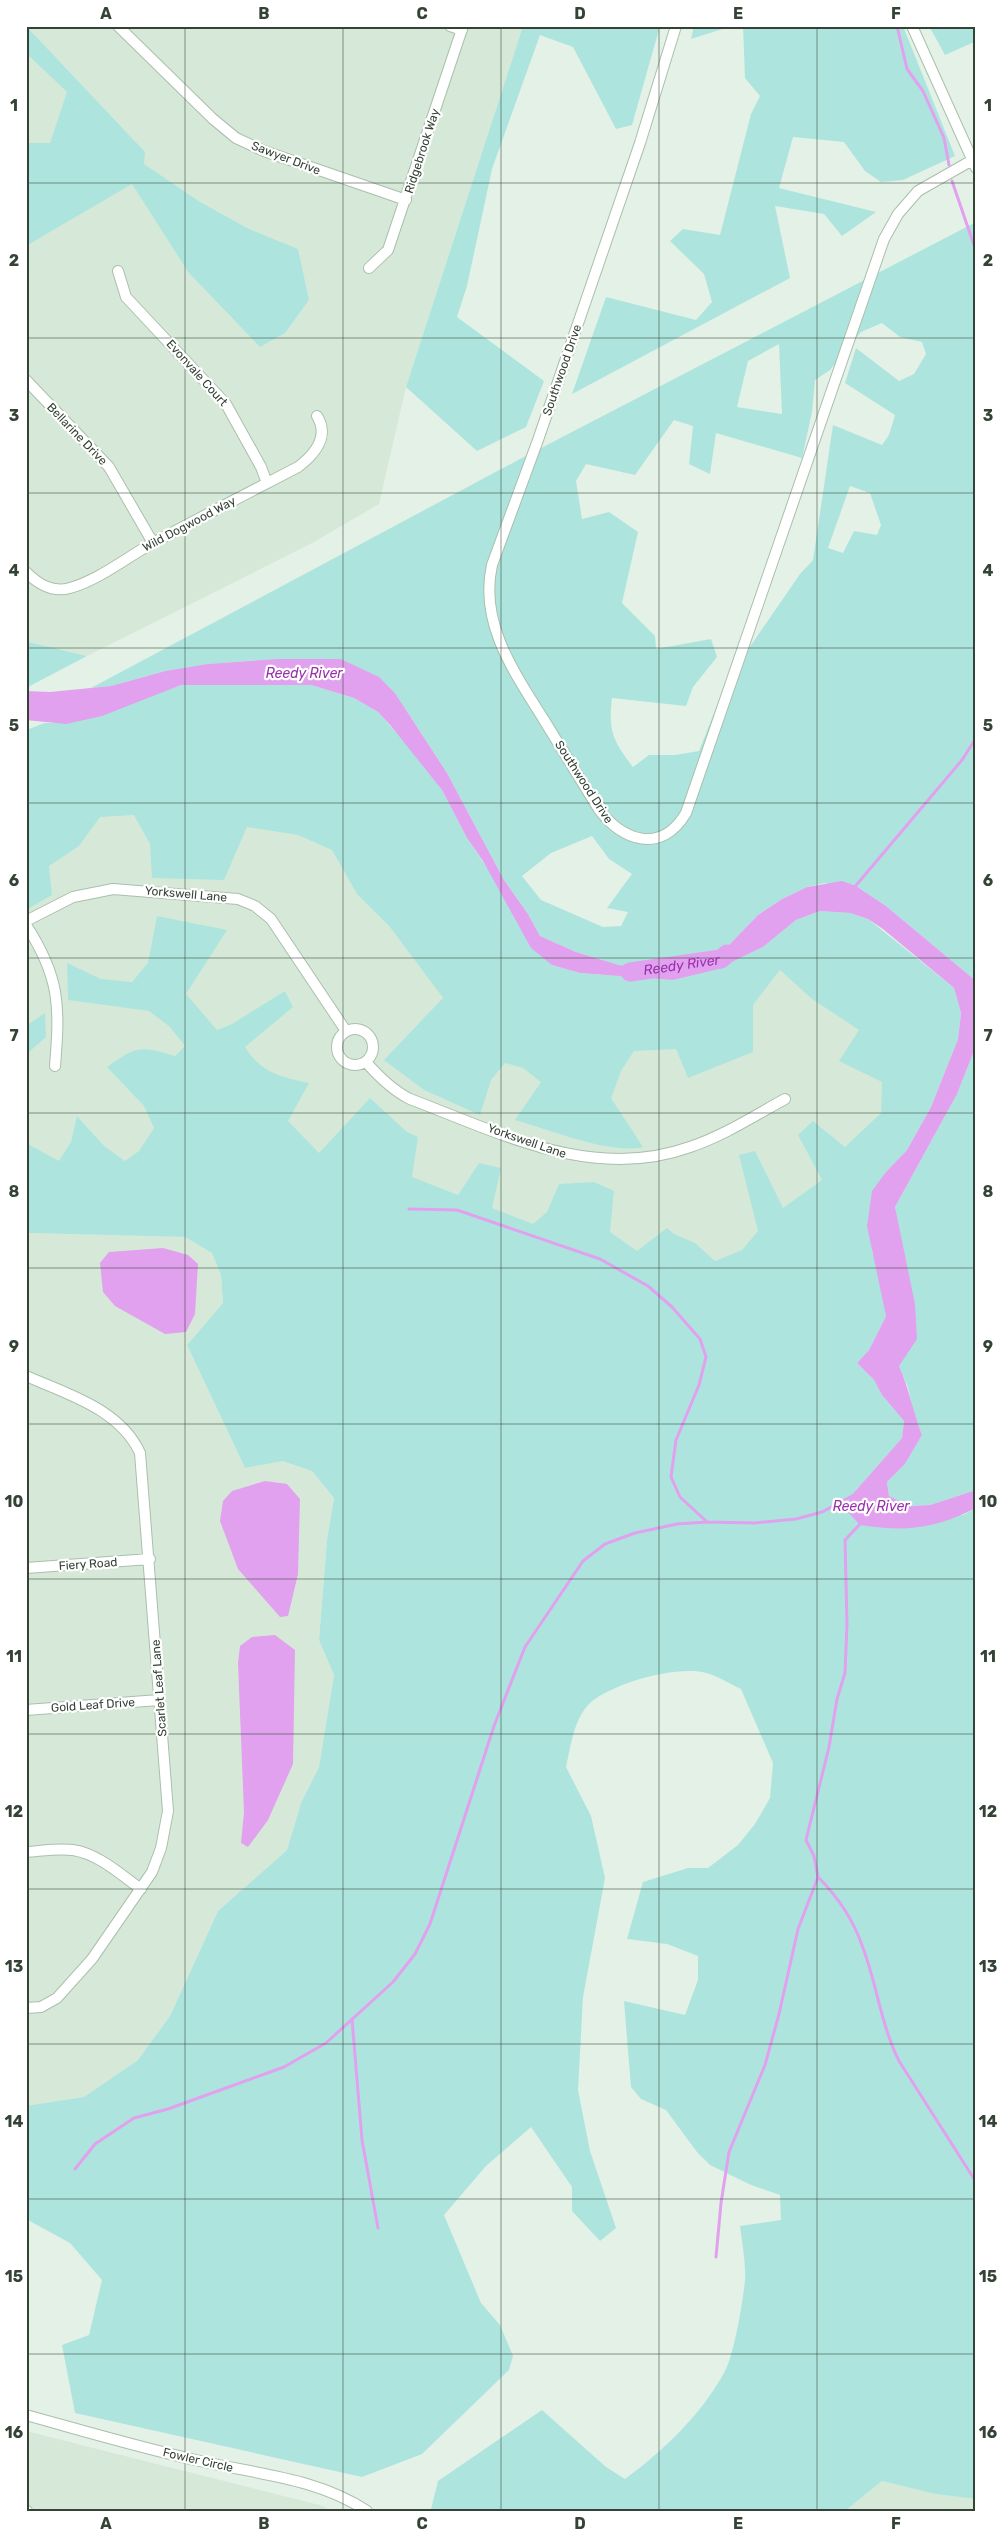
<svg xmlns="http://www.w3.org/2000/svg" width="1002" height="2537" font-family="Rubik,sans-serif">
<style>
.residential{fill:#d6e9d8}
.green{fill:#ade5de;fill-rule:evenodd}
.water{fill:#e1a1ee}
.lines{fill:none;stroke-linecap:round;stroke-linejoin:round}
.stream{stroke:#e1a1ee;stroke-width:3}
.river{stroke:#e1a1ee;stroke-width:19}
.minor-casing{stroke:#aabfac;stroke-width:12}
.minor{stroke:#fff;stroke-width:10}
.grid{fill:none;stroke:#344335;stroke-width:1;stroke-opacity:0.55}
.labels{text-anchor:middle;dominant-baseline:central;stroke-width:4.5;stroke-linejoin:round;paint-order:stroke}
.street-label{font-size:12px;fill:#344335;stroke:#fff}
.water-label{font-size:14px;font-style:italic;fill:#9931ac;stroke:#fff}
.neatline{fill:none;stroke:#344335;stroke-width:2}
.grid-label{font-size:16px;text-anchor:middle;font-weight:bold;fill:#344335}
</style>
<rect width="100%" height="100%" fill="#e4f1e6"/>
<path class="residential" d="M26 26H523L406 387 379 504 314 542 87 656 26 641Z
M26 738 239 765 493 988 790 952 884 1018 893 1109 799 1256 626 1279 26 1199Z
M26 1233 185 1237 212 1253 221 1275 223 1303 187 1345 245 1468 283 1460 312 1471 334 1498 327 1540 319 1640 334 1675 319 1767 301 1803 287 1850 218 1911 170 2016 138 2060 84 2097 35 2106H26Z
M26 2431 323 2506 332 2511H26Z
M882 2481 935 2494 976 2499V2511H845Z"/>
<path class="green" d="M26 26 145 152 144 164 200 202 249 229 298 249 309 300 285 333 260 347 189 273 132 184 26 246V143H50L67 92 26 53Z
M523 26H660L632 125 616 129 573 47 540 35 492 169 467 286 457 317 544 381 526 427 477 451 406 387Z
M694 26H732L691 39Z
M743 26H903L955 156 903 180 881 182 865 171 844 142 793 137 779 188 876 212 842 236 824 214 775 206 790 278 572 394 606 297 696 320 712 302 704 274 670 241 683 229 720 235 751 114 760 96 745 78Z
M929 26H976V44L972 43 945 55Z
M976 222V981L886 906 856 886 824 883 807 887 782 899 758 915 729 945 706 961 682 970 619 965 576 952 540 936 528 914 504 880 447 773 395 693 378 677 341 659H276L207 664 165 671 111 686 91 688 520 459ZM882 323 900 337 922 342 926 354 914 374 899 381 856 348 845 383 895 415 889 435 882 445 833 425 813 560 800 574 727 680 699 751 675 755H649L633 767C613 741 608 731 612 698L686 706 693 687 717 657 711 639 656 649 655 636 622 603 638 532 609 512 582 519 576 481 586 464 635 475 674 420 693 426 689 464 710 474 716 433 802 458 812 412 815 380 830 370 861 332ZM779 344 782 414 737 407 748 361ZM850 486 870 493 881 525 877 535 854 531 843 553 828 548ZM592 836 609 859 632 874 607 908 628 912 621 926 603 927 541 900 522 876 551 853Z
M26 641 29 642 87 656 26 688Z
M252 683 311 685 354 698 378 712 417 756 442 790 467 838 552 965 580 973 673 980 715 970 763 947 796 920 820 911 850 913 868 919 954 988 961 1013 958 1039 931 1107 907 1150 886 1172 872 1251 880 1278 886 1316 869 1350 857 1363 874 1380 882 1395 904 1421 902 1438 850 1497 963 1515 976 1508V2499L935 2494 882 2481 845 2511H441L431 2509 438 2481 542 2410 606 2467 625 2479C664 2450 700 2416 724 2373 734 2356 743 2301 745 2280 746 2263 742 2243 740 2226L781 2220 780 2195 751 2185 710 2165 697 2152 666 2110 641 2099 631 2087 624 2001 685 2015 698 1980V1956L667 1944 627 1939 643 1882 688 1868H708L738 1845 755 1824 770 1798 773 1763 741 1689C730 1684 718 1676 706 1673 677 1665 613 1683 590 1703 574 1718 571 1746 566 1767L591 1816 605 1878 583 1997 578 2090 590 2151 616 2228 600 2241 572 2211V2187L531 2127 486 2166 444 2215 481 2303 500 2325 513 2356 509 2370 422 2454 362 2477 75 2413 62 2345 89 2335 102 2280 70 2243 26 2219V2106L84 2097 138 2060 170 2016 218 1911 287 1850 301 1803 319 1767 334 1675 319 1640 327 1540 334 1498 312 1471 283 1461 245 1468 187 1345 223 1303 221 1275 212 1253 185 1237 26 1233V1143L59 1161 71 1142 77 1116 104 1146 125 1161 139 1151 154 1128 144 1106 107 1067C137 1045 141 1046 175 1056L185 1046 170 1027 149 1011 68 1000 67 963 101 979 132 982 148 963 157 916 227 930 186 994 217 1030 232 1024 285 991 293 1007 245 1047C261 1073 281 1077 309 1083L288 1121 319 1153 370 1098 407 1132 418 1137 412 1177 458 1195 479 1163 501 1168 492 1208 533 1224 547 1212 559 1184 594 1182 614 1191 610 1232 637 1251 667 1228 674 1234 695 1243 715 1261 742 1250 758 1231 739 1155 755 1151 783 1208 822 1180 798 1135 813 1121 845 1147 881 1113 882 1082 839 1061 859 1030 812 999 780 970 753 1005V1052L688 1078 676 1049 634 1051 621 1071 611 1098 643 1147C611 1155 547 1129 515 1120L541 1082 523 1068 505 1063 491 1080 480 1115 424 1090 384 1060 443 998 390 927 357 894 332 850 298 835 247 827 224 880 152 878 150 844 134 815 100 817 79 846 49 866 52 895 26 910V730L45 723H66L181 685Z
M45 1013 46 1037 29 1052 26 1074V1026Z
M976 1046V1490L930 1505 910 1506 889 1496 887 1482 905 1464 922 1435 913 1410 908 1387 899 1366 898 1231 895 1207 957 1094Z"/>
<path class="water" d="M276 659H341L379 677 395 693 447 773 504 880 528 914 540 936 576 952 619 965 682 970 706 961 729 945 758 915 782 899 807 887 842 881 856 886 886 906 976 981V1046L957 1094 895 1207 915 1304 917 1339 899 1366C909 1388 913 1412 922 1435L905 1464 887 1482 889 1496 910 1506 930 1505 976 1490V1508C934 1529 906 1532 860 1525L846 1510 850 1497 902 1438 904 1421 882 1395 874 1380 857 1363 869 1350 886 1316 867 1226 872 1191 886 1172 907 1150 931 1107 958 1039 961 1013 954 988 883 929 868 919 850 913 820 911 796 920 763 947 715 970 673 980 580 973 552 965 531 948 483 861 467 838 442 790 391 726 378 712 354 698 311 685H181L102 716 66 724 26 720V691L50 692 111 686 165 671 207 664Z
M163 1248 188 1255 198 1264 195 1314 186 1332 165 1334 115 1306 103 1292 100 1263 109 1252Z
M265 1481 287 1484 300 1499 298 1574 288 1616 280 1617 238 1569 220 1521 223 1501 232 1491Z
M275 1635 295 1650 293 1764 268 1820 248 1847 241 1843 244 1812 238 1663 240 1646 252 1637Z"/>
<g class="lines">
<path class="stream" d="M897 26 907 69 923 91 944 138 949 165
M952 181 976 251
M853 889 962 760 976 738
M409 1209 457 1210 600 1259 648 1286 672 1307 700 1339 706 1357 699 1385 676 1440 671 1477 680 1497 706 1521
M818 1877C838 1897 854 1921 863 1948 877 1985 881 2025 899 2061L976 2182
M352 2019 362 2140 378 2228
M75 2169 95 2144 134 2118 168 2109 284 2067 326 2043 393 1982 415 1954 430 1924 494 1726 525 1647 583 1561 605 1544 635 1533 677 1524 707 1522 754 1523 796 1519 822 1512 854 1495
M716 2257 721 2203 729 2152 765 2065 779 2014 798 1929 818 1877 814 1856 806 1840 829 1747 837 1699 845 1673 847 1624 845 1540 862 1522"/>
<path class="river" id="s1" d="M630 972 721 959 727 954"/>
<defs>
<path id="minor" d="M118 26 213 119 236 138 264 151 406 200
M450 26 462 30
M676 26 640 143 538 440 492 565C479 623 514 672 544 720 562 749 580 779 598 808 622 842 662 854 686 813L884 239 898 214 918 191 976 158
M912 26 976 168
M369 268 388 250 463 26
M118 271 126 297 226 404 261 467 267 483
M26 380 109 467 153 543
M26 572C38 584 52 593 70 588 99 580 127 557 153 543 201 517 250 492 298 467 314 455 330 437 317 416
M26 921 73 897 113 889 238 899 255 906 271 919 346 1031
M26 925C60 977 60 1006 55 1066
M337 1047a18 18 0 1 1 36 0a18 18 0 1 1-36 0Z
M366 1062C379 1077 392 1090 410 1099 500 1133 593 1182 690 1147 723 1136 754 1116 785 1099
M26 1376C67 1394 120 1409 140 1453L168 1811 161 1848 152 1872 92 1959 57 1998 41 2007 26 2008
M26 1568 150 1559
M26 1710 159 1700
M26 1852C41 1851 58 1848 73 1850 99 1854 121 1875 141 1889
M26 2415C84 2431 141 2448 200 2461 256 2474 318 2478 367 2511
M26 2510 27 2511"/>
</defs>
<use href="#minor" class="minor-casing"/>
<use href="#minor" class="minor"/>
</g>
<path class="grid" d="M185 26V2511M343 26V2511M501 26V2511M659 26V2511M817 26V2511M26 183H976M26 338H976M26 493H976M26 648H976M26 803H976M26 958H976M26 1113H976M26 1268H976M26 1424H976M26 1579H976M26 1734H976M26 1889H976M26 2044H976M26 2199H976M26 2354H976"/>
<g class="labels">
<g class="street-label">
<text transform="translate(422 151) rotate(-72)">Ridgebrook Way</text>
<text transform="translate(286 158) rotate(21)">Sawyer Drive</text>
<text transform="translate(562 370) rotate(-71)">Southwood Drive</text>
<text transform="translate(197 373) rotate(48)">Evonvale Court</text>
<text transform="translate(77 434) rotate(46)">Bellarine Drive</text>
<text transform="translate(189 524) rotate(-28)">Wild Dogwood Way</text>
<text transform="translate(584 782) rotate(57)">Southwood Drive</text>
<text transform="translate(186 894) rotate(5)">Yorkswell Lane</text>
<text transform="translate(527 1141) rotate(19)">Yorkswell Lane</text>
<text transform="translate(88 1564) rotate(-4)">Fiery Road</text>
<text transform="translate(159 1688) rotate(-94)">Scarlet Leaf Lane</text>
<text transform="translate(93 1705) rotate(-4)">Gold Leaf Drive</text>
<text transform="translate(198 2460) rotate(13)">Fowler Circle</text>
</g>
<g class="water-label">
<text x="304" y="673">Reedy River</text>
<text stroke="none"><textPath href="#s1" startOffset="52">Reedy River</textPath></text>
<text x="871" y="1506">Reedy River</text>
</g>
</g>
<rect width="1002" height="2537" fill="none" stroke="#ffffff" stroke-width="55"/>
<rect x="28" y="28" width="946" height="2482" class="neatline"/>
<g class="grid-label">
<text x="106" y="19">A</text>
<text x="264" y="19">B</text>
<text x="422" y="19">C</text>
<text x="580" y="19">D</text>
<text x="738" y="19">E</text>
<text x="896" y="19">F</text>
<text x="14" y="111">1</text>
<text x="988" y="111">1</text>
<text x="14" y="266">2</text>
<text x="988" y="266">2</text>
<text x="14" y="421">3</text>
<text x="988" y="421">3</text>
<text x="14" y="576">4</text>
<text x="988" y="576">4</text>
<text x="14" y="731">5</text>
<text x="988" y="731">5</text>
<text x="14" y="886">6</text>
<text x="988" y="886">6</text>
<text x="14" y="1041">7</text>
<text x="988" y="1041">7</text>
<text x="14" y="1197">8</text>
<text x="988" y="1197">8</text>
<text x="14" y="1352">9</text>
<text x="988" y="1352">9</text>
<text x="14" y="1507">10</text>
<text x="988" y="1507">10</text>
<text x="14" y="1662">11</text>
<text x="988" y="1662">11</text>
<text x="14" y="1817">12</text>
<text x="988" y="1817">12</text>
<text x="14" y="1972">13</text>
<text x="988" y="1972">13</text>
<text x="14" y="2127">14</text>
<text x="988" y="2127">14</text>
<text x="14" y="2282">15</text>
<text x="988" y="2282">15</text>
<text x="14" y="2438">16</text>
<text x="988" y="2438">16</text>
<text x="106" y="2529">A</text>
<text x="264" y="2529">B</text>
<text x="422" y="2529">C</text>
<text x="580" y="2529">D</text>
<text x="738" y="2529">E</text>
<text x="896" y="2529">F</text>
</g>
</svg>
